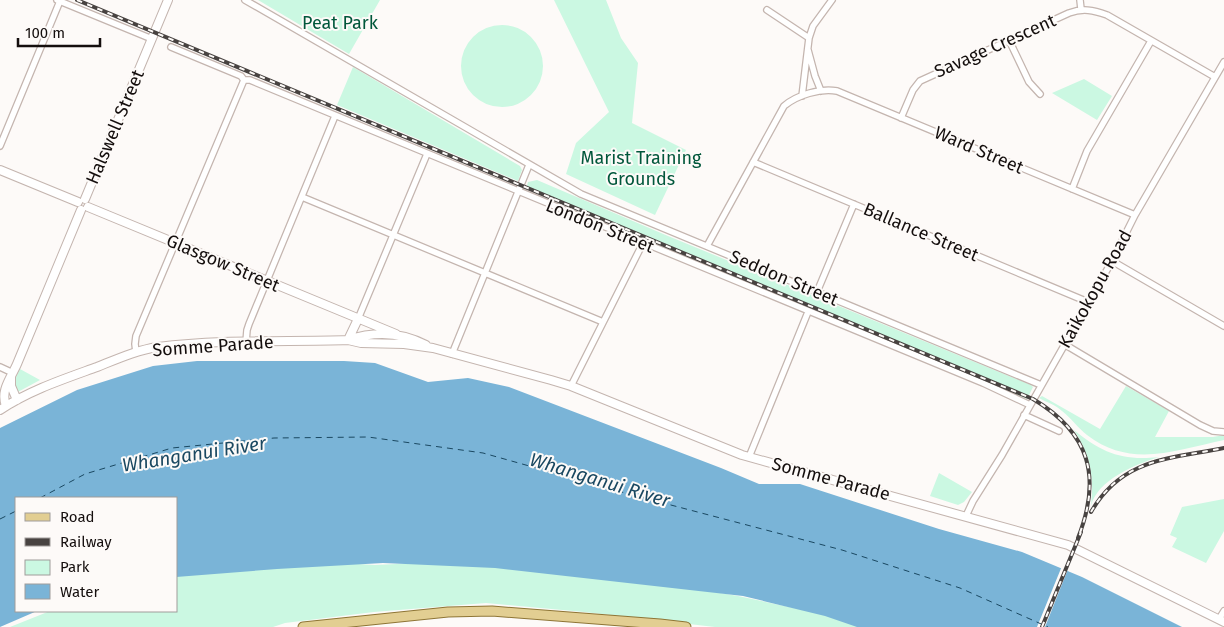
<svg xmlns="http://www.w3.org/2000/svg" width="1224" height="627" font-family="'Fira Sans',sans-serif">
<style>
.green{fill:#cbf8e2}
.water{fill:#7ab4d7}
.pier{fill:#fdfaf8}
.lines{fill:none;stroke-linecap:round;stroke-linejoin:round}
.ferry{stroke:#1a4861;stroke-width:1;stroke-dasharray:6 5;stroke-linecap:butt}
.street-casing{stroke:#c4b5af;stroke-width:8}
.secondary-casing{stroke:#c4b5af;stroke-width:10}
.primary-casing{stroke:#8e7535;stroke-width:11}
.street{stroke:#fff;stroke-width:5.5}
.secondary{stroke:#fff;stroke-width:8}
.primary{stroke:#e2ce92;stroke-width:9}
.rail-casing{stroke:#484341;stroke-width:4}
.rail{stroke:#fdfaf8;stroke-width:2;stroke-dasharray:5.5;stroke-linecap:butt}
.labels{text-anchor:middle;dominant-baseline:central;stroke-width:4;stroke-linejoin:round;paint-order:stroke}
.park-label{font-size:18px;fill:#00573b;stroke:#fdfaf8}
.street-label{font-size:18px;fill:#140e0d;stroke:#fdfaf8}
.water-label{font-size:19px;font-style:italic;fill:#1a4861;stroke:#fdfaf8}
</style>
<rect width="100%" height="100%" fill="#fdfaf8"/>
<path class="green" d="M258 0H380L349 54Z
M554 0H606L621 38 638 63 632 123 686 150 655 215 566 174 576 143 609 112Z
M461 66a41 41 0 1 1 82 0a41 41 0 1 1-82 0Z
M353 67 520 166 522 170 518 181 337 105Z
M1084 79 1112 96 1097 120 1052 93Z
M537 180 668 236 1031 385 1033 387 1027 399 526 189 528 182Z
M20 369 40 380 16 393 14 381Z
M1126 386 1169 411 1155 437H1213L1224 435V440C1176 450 1131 469 1087 435 1078 428 1071 418 1062 411 1056 405 1046 402 1039 398L1042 396 1100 429Z
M1074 430C1102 453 1122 461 1159 457 1136 464 1097 480 1091 506 1094 476 1091 456 1074 430Z
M939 473 972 492 964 502 958 505 930 496Z
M1224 499V531L1206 563 1172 547 1177 538 1170 535 1182 507Z
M309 561 375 565 439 562 639 579 738 596 841 618 867 627H715L584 612 486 603 374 612 285 623 273 627H10L50 611H176V576Z"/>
<path class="water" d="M197 361H344L375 363 428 382 468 378 509 387 721 468 759 484H800L939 529 1022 552 1082 577 1182 627H857L825 616 743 596 495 568 383 563 277 569 176 577V498H16V611H37L0 627V428L77 390 153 366Z"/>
<path class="pier" d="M1062 566 1068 569 1045 627H1037Z"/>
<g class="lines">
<path class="ferry" d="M40 498 85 474 172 448 274 438 368 437 483 453 629 494 842 550 960 588 1048 627
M0 519 16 511"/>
<defs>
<path id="street" d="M57 0 152 39
M245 0 581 194 1041 385
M1080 0 1081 9
M767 10 809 38
M1009 40 1029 82 1040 94
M171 47 241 76 244 80H250L983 383 1030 405
M808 50 815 76 821 91
M802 96 809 38 813 26 832 0
M901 118 913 90 920 81 1069 13C1083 8 1093 10 1107 15L1215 77
M0 146 60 1
M753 162 1088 302
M1072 189 1087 151 1151 41
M302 197 603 322
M707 246 784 106C797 95 820 88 837 91L1135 215
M1112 261 1224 326
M817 292 854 204
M358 319 427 154
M246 342 247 330 249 324 335 116
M1064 344 1200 425 1213 431 1224 432
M136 352 135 344 136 336 244 80
M452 354 529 165
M0 367 13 373
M571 386 643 243
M1024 415 1059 431
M749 457 808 312
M966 516 973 501 1002 455 1112 261 1135 215 1224 62
M1219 619 1224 611"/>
<path id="secondary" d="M0 170 78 202
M85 199 168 0
M88 207 396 334
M348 340C374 331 401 332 426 345
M348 340 358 319
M11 377V386L17 400
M6 406C0 390 11 378 17 364L81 210
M0 410C30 390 64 379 97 367 117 359 137 350 158 347 221 339 285 342 348 340L361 343 404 344 433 348 551 380 571 386 742 455 1068 545 1224 622"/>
<path id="primary" d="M303 627 448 612 492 611 660 624 686 627"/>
</defs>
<use href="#street" class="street-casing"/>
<use href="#secondary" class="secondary-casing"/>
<use href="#primary" class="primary-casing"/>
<use href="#street" class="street"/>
<use href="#secondary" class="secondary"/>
<use href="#primary" class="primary"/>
<defs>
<path id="rail" d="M77 0 1033 399C1090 433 1102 477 1078 538
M1091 512C1122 458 1169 459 1224 448
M1042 627 1081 532"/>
</defs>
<use href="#rail" class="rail-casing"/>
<use href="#rail" class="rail"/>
</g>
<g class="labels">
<g class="park-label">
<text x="340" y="23">Peat Park</text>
<text x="641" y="158">Marist Training<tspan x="641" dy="21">Grounds</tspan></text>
</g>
<g class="street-label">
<text transform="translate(995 46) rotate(-24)">Savage Crescent</text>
<text transform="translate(115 127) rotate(-67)">Halswell Street</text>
<text transform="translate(979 150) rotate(23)">Ward Street</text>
<text transform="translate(600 226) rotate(22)">London Street</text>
<text transform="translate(921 232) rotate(23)">Ballance Street</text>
<text transform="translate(223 263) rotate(23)">Glasgow Street</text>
<text transform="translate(784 278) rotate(23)">Seddon Street</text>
<text transform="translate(1095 289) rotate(-61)">Kaikokopu Road</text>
<text transform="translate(213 346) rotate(-4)">Somme Parade</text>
<text transform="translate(831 479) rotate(15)">Somme Parade</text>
</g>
<g class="water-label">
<text transform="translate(194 454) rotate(-9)">Whanganui River</text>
<text transform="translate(600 480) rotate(17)">Whanganui River</text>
</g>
</g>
<rect x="15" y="497" width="162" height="115" fill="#fdfaf8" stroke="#a09c9a"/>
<rect x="25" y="513" width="25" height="8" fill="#e2ce92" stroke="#a09c9a"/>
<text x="60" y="522" font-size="15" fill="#140e0d">Road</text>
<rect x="25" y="538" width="25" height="8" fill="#484341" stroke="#a09c9a"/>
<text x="60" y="547" font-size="15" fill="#140e0d">Railway</text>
<rect x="25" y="560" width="25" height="15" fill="#cbf8e2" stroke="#a09c9a"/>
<text x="60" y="572" font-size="15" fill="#140e0d">Park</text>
<rect x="25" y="584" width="25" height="15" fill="#7ab4d7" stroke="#a09c9a"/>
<text x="60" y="597" font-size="15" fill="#140e0d">Water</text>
<path d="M18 38v8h82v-8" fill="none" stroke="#140e0d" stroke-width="2.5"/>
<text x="25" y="38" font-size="15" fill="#140e0d" stroke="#fdfaf8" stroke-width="4" paint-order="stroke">100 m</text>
</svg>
